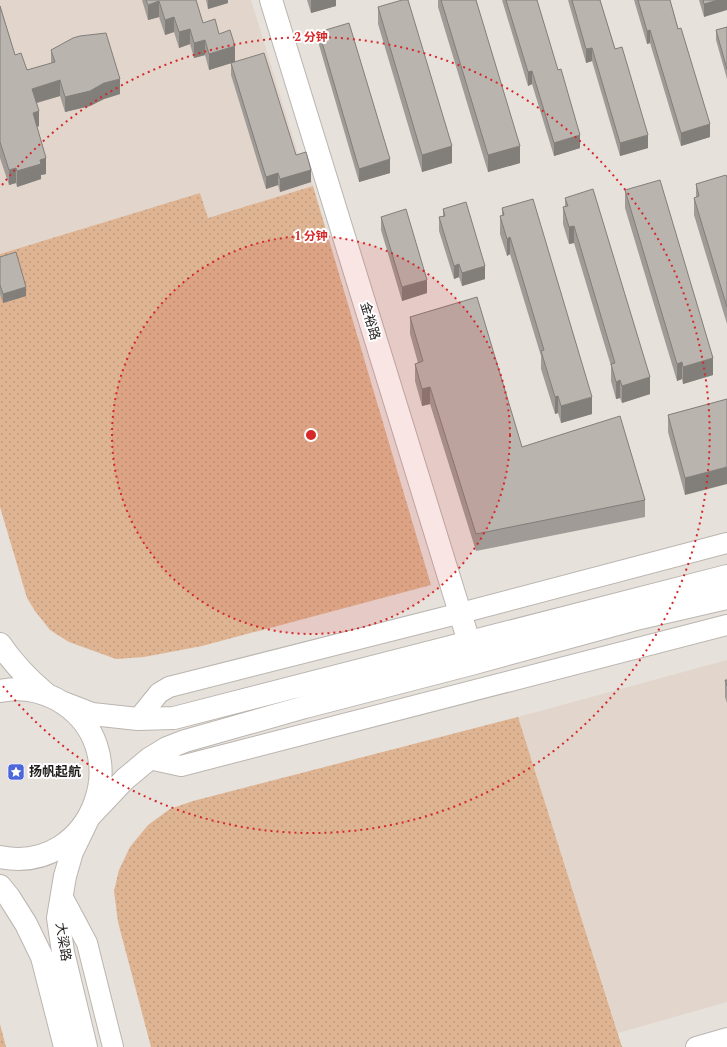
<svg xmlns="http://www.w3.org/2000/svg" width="727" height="1047" font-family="Spectral,'Noto Sans SC',serif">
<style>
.built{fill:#e2d5cb}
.park{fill:url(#park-dots)}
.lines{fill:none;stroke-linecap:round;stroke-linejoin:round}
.street-casing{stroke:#bbb5b0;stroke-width:22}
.secondary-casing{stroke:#bbb5b0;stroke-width:24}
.primary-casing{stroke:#bbb5b0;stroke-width:24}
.street{stroke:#fff;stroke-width:20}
.secondary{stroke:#fff;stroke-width:22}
.primary{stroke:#fff;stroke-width:22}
.wall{fill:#a09b96}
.shaded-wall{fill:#827e7a}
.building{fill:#bab4af;stroke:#827e7a}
.ring{fill:none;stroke:#d62828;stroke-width:2;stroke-dasharray:2 4}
.labels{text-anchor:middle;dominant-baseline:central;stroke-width:4;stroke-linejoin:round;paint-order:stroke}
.street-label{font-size:13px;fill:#201d1c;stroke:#fff}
.poi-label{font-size:13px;font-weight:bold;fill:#201d1c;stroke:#fff;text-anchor:start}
.centre{fill:#d62828;stroke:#fff;stroke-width:2}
.ring-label{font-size:12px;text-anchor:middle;font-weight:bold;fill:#d62828;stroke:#fff;stroke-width:4;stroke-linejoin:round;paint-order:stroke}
</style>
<defs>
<pattern id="park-dots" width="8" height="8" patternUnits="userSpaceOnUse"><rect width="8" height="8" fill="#deb492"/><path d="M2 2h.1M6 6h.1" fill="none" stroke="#be9a7d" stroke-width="1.8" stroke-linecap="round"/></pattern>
</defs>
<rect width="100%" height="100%" fill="#e7e1dc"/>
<path class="built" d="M0 0H251L300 160 306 158 313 186 208 218 200 193 0 254Z
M727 660V1002L618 1033 518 717Z"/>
<path class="park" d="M313 186 431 585 202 646 144 657 116 659 69 642 50 630 35 611 27 598 0 507V254L200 193 208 218Z
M518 717 622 1047H151L118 922 114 891 119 870 130 847 148 825 170 809 193 801Z
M0 1024 6 1047H0Z"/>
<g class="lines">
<defs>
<path id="street" d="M138 719 159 693 169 687 461 613 727 543
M149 759 181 766 727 625
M62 896 87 943 113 1047
M696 1047 727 1038"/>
<path id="secondary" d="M271 0 469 642"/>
<path id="primary" d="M0 644C13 663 28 679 46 694
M0 691C19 687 39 690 56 699 141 745 94 876 0 857
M61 702 92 714 138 719 174 718 727 576
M0 886 9 897 26 924 42 957 65 1047
M86 1047 63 952 58 918 65 876 72 852 89 817 125 779 149 759 167 748 185 741 305 707 471 664 640 618 727 598"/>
</defs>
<use href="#street" class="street-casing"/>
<use href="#secondary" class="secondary-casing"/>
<use href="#primary" class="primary-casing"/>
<use href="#street" class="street"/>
<use href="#secondary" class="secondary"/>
<use href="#primary" class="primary"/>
</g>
<path class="wall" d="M142 0H196L203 23 219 34 235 61 296 155 311 182 280 192 278 185 266 189 231 75V63L209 70 205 55 194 58 190 44 179 48 174 32 165 35 159 17 148 20Z
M206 0H228V3L208 9Z
M307 0H336V6L311 13Z
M438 0H476L520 163 488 172 438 7Z
M502 0H537L580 148 554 156 532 84 528 86Z
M568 0H600L615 49 648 148 620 156 592 61 586 63Z
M634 0H670L710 137 681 146 650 43 647 44Z
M699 0H727L704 17Z
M0 6 15 55 27 70 51 63V50L120 94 104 99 90 106 65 112 60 96 37 103 39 126 37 127 46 174 41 175V179L17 187 16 183 9 185 0 158Z
M378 7 452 163 422 172 378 24Z
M727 27V79L716 40V30Z
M319 32 390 173 359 182 319 45Z
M727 178V324L694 215V198L696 197V184Z
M625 190 713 375 683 384 682 379 677 381 625 208Z
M565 198 650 394 622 403 620 398 616 399 611 381V366L574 243 569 244 563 224V207H565Z
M502 208 592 414 561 423 558 413 555 414 541 369V356L510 254 507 256 500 234V216H502Z
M443 209 485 279 462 286 459 277 454 279 439 231V217H443Z
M381 217 427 293 402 301 381 230Z
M0 257 26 296 3 303 0 294Z
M410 317 522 447 645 500V517L476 551 430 404 422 406 415 381V364L418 363 410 334Z
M727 399 685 495 668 432V415Z
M725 680H727V703L725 697Z"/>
<path class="shaded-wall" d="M208 0H228V3L208 9Z
M311 0H336V6L311 13Z
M718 0H727V10L704 17V4Z
M159 1V17L148 20V5Z
M174 17V32L165 35V20Z
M190 29V44L179 48V32Z
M650 30V43L647 44V31Z
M205 40V55L194 58V43Z
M235 46V62L209 70V54Z
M592 48V61L586 63V49Z
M532 71V84L528 86V72Z
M120 79V94L104 99 90 106 65 112V97L104 83Z
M60 80V96L32 104V89Z
M39 111V126L33 128V113Z
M710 124V137L681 146V133Z
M580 135V148L554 156V143Z
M648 135V148L620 156V143Z
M452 146V163L422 172V155Z
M520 146V163L488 172V155Z
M46 158V174L41 175V179L17 187V171L40 160Z
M390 159V173L359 182V169Z
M16 168V183L9 185V170Z
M311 170V182L280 192V179Z
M278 173V185L266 189V177Z
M574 226V243L569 244V227Z
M510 237V254L507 256V239Z
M459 264V277L454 279V266Z
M485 266V279L462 286V273Z
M427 280V293L402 301V287Z
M26 287V296L3 303V294Z
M713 358V375L683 384V367Z
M682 362V379L677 381V364Z
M650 377V394L622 403V386Z
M620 380V398L616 399V382Z
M430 387V404L422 406V389Z
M558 396V413L555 414V397Z
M592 397V414L561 423V406Z
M727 467V484L685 495V478Z"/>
<path class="building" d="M146 0H196L203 23 215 19 219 34 230 30 235 46 209 54 205 40 194 43 190 29 179 32 174 17 165 20 159 1 148 5Z
M402 0H408L452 146 422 155 378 7Z
M441 0H476L520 146 488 155Z
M506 0H537L558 70 561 69 580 135 554 143 532 71 528 72Z
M572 0H600L615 49 622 47 648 135 620 143 592 48 586 49Z
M638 0H670L678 29 681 28 710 124 681 133 650 30 647 31Z
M703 0H718L704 4Z
M0 6 15 55 21 53 27 70 55 62 51 50 73 38 80 36 106 33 120 79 104 83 90 91 65 97 60 80 32 89 39 111 33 113 46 158 40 160 41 164 17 171 16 168 9 170 0 142Z
M349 23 390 159 359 169 319 32Z
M727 27V69L716 30Z
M264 53 296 155 306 152 311 170 280 179 278 173 266 177 231 63Z
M726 175 727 178V307L694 198 699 196 696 184Z
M660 180 713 358 683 367 682 362 677 364 625 190Z
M593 189 650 377 622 386 620 380 616 382 611 364 615 363 574 226 569 227 563 207 568 206 565 198Z
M533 199 592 397 561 406 558 396 555 397 541 351 544 350 510 237 507 239 500 216 504 215 502 208Z
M466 202 485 266 462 273 459 264 454 266 439 217 445 216 443 209Z
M406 209 427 280 402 287 381 217Z
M16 252 26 287 3 294 0 285V257Z
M477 297 522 447 620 416 645 500 476 534 430 387 422 389 415 364 423 361 410 317Z
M727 399V467L685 478 668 415Z
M725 680H727V686Z"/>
<circle cx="311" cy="435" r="199" fill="#d62828" fill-opacity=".12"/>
<g class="ring">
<circle cx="311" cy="435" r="199"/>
<path d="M2 185A398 398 0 1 1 2 685"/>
</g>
<defs>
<symbol id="sight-square" viewBox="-11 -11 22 22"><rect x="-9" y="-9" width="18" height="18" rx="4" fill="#4c67db" stroke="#fff"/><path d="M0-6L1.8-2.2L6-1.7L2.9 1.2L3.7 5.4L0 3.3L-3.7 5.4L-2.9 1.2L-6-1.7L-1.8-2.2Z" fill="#fff"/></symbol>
</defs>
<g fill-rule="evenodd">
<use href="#sight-square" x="6" y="762" width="20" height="20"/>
</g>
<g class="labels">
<g class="street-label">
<text transform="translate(370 321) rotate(73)">金裕路</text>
<text transform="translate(63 942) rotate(81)">大梁路</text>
</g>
<g class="poi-label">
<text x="29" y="772">扬帆起航</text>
</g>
</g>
<circle cx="311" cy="435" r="6" class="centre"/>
<g class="ring-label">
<text x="311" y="41">2 分钟</text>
<text x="311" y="240">1 分钟</text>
</g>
</svg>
